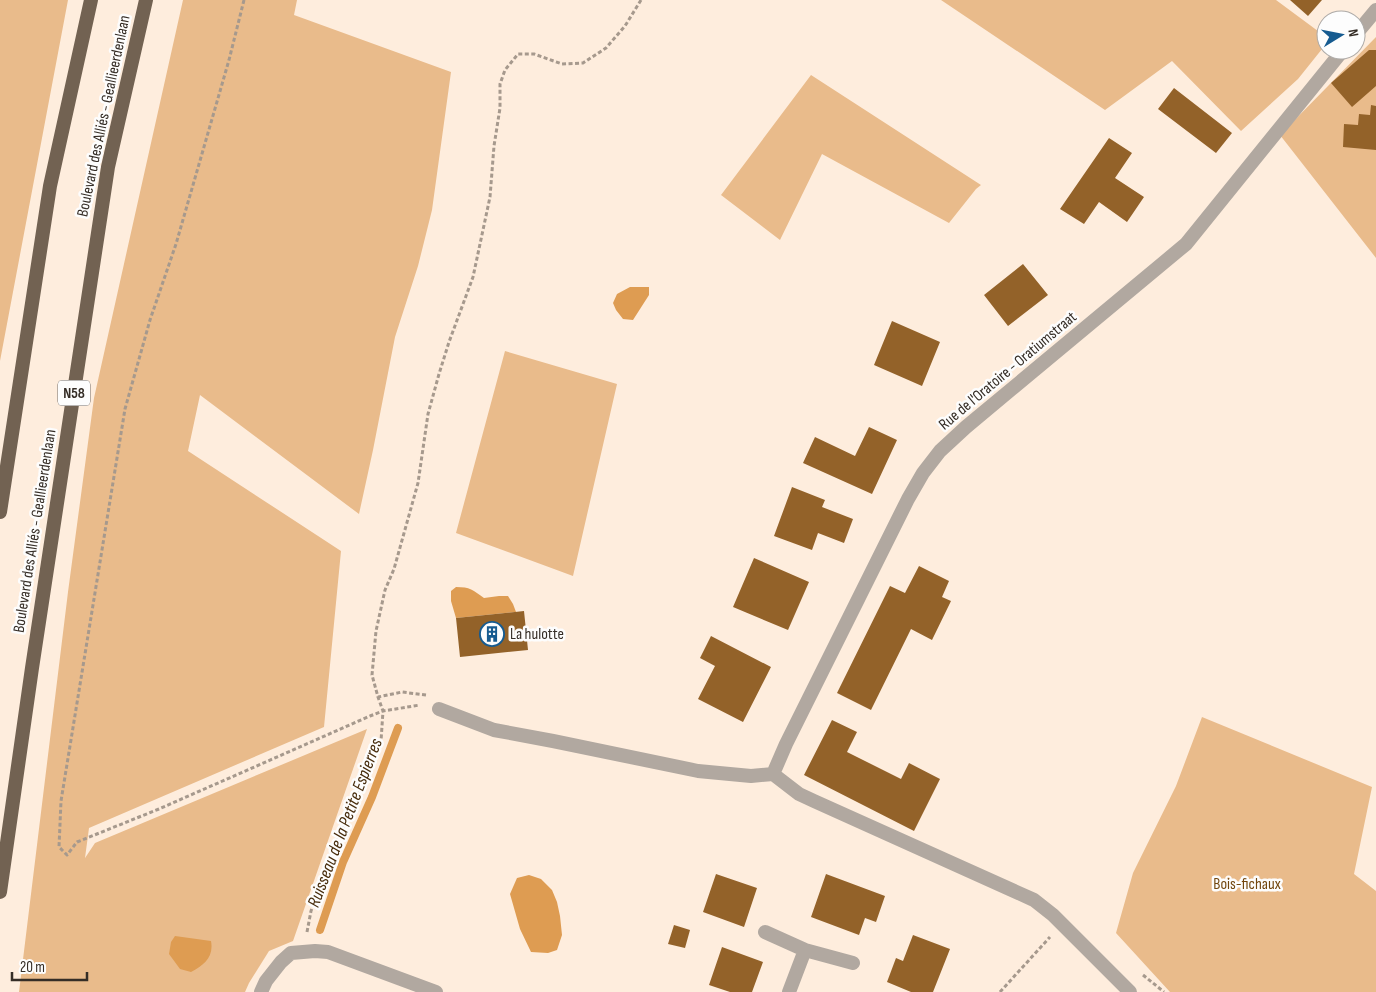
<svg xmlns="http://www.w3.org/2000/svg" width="1376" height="992" font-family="'Sofia Sans Condensed',sans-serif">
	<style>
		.green { fill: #e9bb8b }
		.water { fill: #de9c52 }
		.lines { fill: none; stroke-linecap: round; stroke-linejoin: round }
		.stream { stroke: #de9c52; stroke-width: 8 }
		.building { fill: #936229 }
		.path { stroke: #a6998d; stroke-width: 3; stroke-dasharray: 4 2.5; stroke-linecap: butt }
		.minor { stroke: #b1a8a0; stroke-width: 14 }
		.trunk { stroke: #726252; stroke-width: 14 }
		.labels { text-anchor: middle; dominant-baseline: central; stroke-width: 5; stroke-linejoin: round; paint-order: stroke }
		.shield { fill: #fdfdfd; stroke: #716b66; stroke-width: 1 }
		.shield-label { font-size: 15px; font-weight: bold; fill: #352d26 }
		.street-label { font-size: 16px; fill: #352d26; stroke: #fdfdfd }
		.poi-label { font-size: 16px; fill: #352d26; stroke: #fdfdfd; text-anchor: start }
		.park-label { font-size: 16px; fill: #72460d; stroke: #fdfdfd }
		.water-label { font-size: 18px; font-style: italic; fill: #482d0d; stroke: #fdfdfd }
	</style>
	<rect width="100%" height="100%" fill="#feeddd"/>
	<path class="green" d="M0 0H68L0 361Z
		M183 0H297L294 15 451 72 432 210 418 266 395 337 373 450 359 514 200 395 188 451 341 551 324 727 89 828 85 858 95 843 367 729 293 941 269 951 249 983 245 992H19L68 592 94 398Z
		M941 0H1276L1326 37V44L1298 79 1241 131 1172 61 1105 110Z
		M1376 37V258L1280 135Z
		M811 75 981 185 976 189 949 223 822 154 780 240 721 195Z
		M505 351 617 384 573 576 456 533Z
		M1202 717 1372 787 1354 874 1376 891V992H1170L1116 933 1133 873 1176 786Z"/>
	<path class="water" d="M630 287H649V295L633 320 623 319 616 310 613 303 617 294Z
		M456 587C470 587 473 590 484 598L499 596H508L513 604 516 612 456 618 451 601V591Z
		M529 875 541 879 552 890 557 902 560 916 562 935 557 950 548 953 531 952 520 929 510 894 517 878Z
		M175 936 211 941C214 957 204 965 191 972L180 969 169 954 171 942Z"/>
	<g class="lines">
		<path class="stream" d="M320 930 343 862 372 797 398 728"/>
	</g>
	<path class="building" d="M1290 0H1322L1308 16Z
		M1369 50H1376V86L1352 107 1331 83Z
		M1174 88 1232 133 1216 153 1158 109Z
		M1371 105 1376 106V150L1343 147 1344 124 1358 125 1359 114 1370 115Z
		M1109 138 1132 153 1115 178 1144 197 1127 222 1099 202 1084 224 1060 209Z
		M1023 264 1048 295 1008 326 984 295Z
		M892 321 940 342 922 386 874 365Z
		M869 427 897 440 872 494 803 463 815 437 855 456Z
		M792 487 825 500 822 507 853 519 844 543 818 533 812 550 774 536Z
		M754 558 809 582 788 630 733 607Z
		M919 566 949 581 942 597 951 601 932 640 911 629 871 710 837 693 890 586 905 593Z
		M524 611 528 650 460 657 456 618Z
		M711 636 771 667 743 722 698 699 715 666 700 658Z
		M832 720 857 732 847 752 901 779 909 763 940 779 914 831 804 775Z
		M716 874 757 888 744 927 703 912Z
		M826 874 885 896 876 922 865 918 859 935 811 917Z
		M674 925 690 930 685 948 668 944Z
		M913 935 950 949 933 992H911L887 982 896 958 903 961Z
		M722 947 763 962 752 992H730L709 985Z"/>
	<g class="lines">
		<path class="path" d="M244 0 229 60 176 244 150 320 125 409 61 801 59 847 67 855 77 842 159 809 370 716 383 711 420 705
			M426 695 402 692 378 697 372 675 376 631 385 590 394 569 418 483 428 414 439 374 449 342 473 277 490 197 494 146 500 108V84L505 70 518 54H534L562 64 583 63 606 48 625 26 641 0
			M307 932 311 911 336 843 381 741 383 711 378 697
			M1143 975 1164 992
			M1000 992 1050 937"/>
		<path class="minor" d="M1356 34 1376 10
			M439 709 494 730 553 741 698 771 751 776 773 774 799 794 814 801 1034 900 1053 915 1130 992
			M773 774 786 744 908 499 923 473 940 451 966 427 1186 244 1343 50
			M765 932 805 950 853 963
			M261 992 266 981 281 962 291 953 315 951 328 952 436 992
			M789 992 805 950"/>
		<path class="trunk" d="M0 512 50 186 91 0
			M0 892 32 668 108 167 146 0"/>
	</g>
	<defs>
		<symbol id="building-ring" viewBox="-11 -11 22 22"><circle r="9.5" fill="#fdfdfd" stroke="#165b90" stroke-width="1.5"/><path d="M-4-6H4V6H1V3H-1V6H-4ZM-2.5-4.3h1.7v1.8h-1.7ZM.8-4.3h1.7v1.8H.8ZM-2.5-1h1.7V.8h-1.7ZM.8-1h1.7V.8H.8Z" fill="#165b90"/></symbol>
	</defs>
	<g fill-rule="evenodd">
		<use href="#building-ring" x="478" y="620" width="28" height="28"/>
	</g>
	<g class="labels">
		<rect class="shield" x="58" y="380.5" width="32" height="25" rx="4"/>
		<g class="shield-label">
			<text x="74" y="393">N58</text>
		</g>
		<g class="street-label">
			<text transform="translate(104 116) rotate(-78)">Boulevard des Alliés - Geallieerdenlaan</text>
			<text transform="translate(1008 371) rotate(-40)">Rue de l'Oratoire - Oratiumstraat</text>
			<text transform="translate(35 531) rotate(-81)">Boulevard des Alliés - Geallieerdenlaan</text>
		</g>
		<g class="poi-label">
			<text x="510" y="634">La hulotte</text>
		</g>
		<g class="park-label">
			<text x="1247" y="884">Bois-fichaux</text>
		</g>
		<g class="water-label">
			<text transform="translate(345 823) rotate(-69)">Ruisseau de la Petite Espierres</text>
		</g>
	</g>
	<g transform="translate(1341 35) rotate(80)"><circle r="24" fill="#fdfdfd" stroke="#adaaa7"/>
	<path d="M0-4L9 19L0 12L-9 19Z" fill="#165b90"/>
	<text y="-8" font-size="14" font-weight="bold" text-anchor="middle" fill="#352d26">N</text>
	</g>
	<path d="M12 972v8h75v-8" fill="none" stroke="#352d26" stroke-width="2.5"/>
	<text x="20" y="972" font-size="15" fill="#352d26" stroke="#fdfdfd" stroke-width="4" paint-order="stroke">20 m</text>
</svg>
